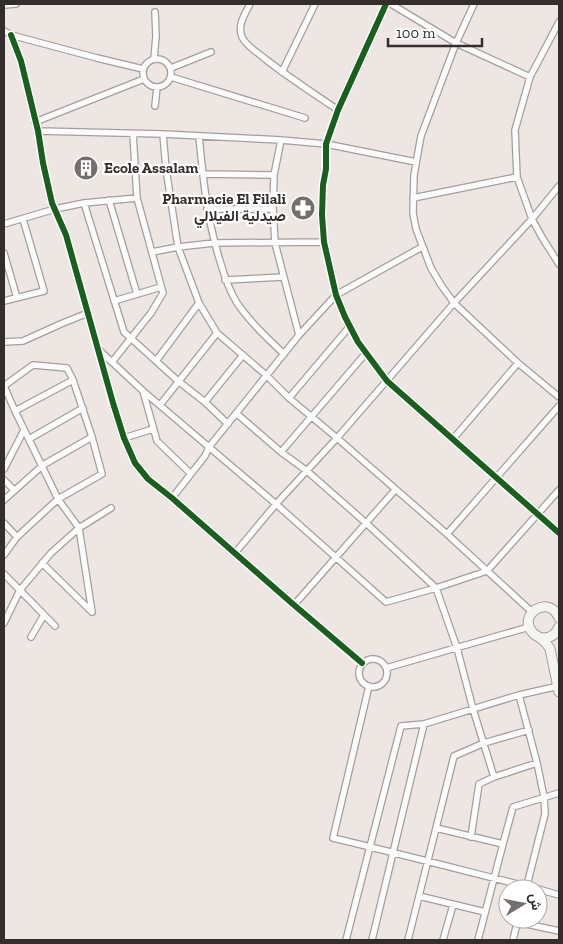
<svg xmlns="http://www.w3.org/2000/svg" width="563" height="944" font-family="'Zilla Slab',Vazirmatn,serif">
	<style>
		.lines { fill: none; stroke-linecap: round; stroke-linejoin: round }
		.street-casing { stroke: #a49e9c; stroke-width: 8 }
		.secondary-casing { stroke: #a49e9c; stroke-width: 11 }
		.street { stroke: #fcfbfb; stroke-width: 5.5 }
		.secondary { stroke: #f4f5f2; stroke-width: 9 }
		.cycleway-casing { stroke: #fff; stroke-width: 9 }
		.cycleway { stroke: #1b5e20; stroke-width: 6 }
		.labels { text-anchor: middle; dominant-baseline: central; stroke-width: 4.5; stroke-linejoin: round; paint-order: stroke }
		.poi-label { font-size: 15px; font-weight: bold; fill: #332e2c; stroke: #fff; text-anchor: start }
	</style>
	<rect width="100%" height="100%" fill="#ede6e3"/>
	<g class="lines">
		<defs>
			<path id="street" d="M250 4C245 14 237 25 242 37 246 46 257 52 264 58 288 77 313 93 338 110
				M386 4 338 110 326 144V169L323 185 322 215 324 242 336 295 345 317 358 342 387 381 559 533
				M391 4 456 43 530 77
				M474 4 456 43 421 136 414 175 413 213 416 229 431 268 441 285 454 303 518 363 559 397
				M4 5 16 4
				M559 22 530 77 515 130 517 177 532 219 543 239 559 264
				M4 31 11 35 97 58 143 69
				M11 35 21 61 38 131 43 163 52 203 66 235 113 403 124 438 135 463 148 479 172 498 294 605 362 663
				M143 73a14 14 0 1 1 28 0a14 14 0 1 1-28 0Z
				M154 59 156 36 155 12
				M171 68 211 52
				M282 72 315 4
				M171 77 305 118
				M155 106 157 87
				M35 122 144 79
				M38 131 163 134 281 140 326 144 416 162
				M163 134 166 169 178 247 199 303
				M199 136C203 178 207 220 220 261 224 275 229 290 237 303 250 322 267 338 284 354
				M281 140 274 175 273 209 275 243 299 335
				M203 174 274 175
				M413 198 517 177
				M109 200 137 294
				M84 203 124 332 178 381 205 402 228 424
				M207 209H273
				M4 224 55 209 84 203 137 198
				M152 252 178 247 214 243 324 242
				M4 253 17 298
				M225 280 283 277
				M4 301 44 291 23 219
				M114 301 161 287
				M4 342 23 341 63 323 88 313
				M98 349 143 391 276 504 386 602 436 588 487 571 559 490
				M156 361 199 303 217 333 266 375 289 398 337 438 447 534 532 612
				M112 362 151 313 163 293 137 198 133 134
				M73 380 67 368 33 365 4 386 15 411 58 499 79 528 92 612
				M143 391 157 441 191 474
				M289 398 350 326
				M205 402 243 355
				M160 405 217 333
				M236 413 281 452 307 471 366 523 436 588 457 648 473 709 494 777
				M124 438 153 429
				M29 439 83 408
				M453 439 518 363
				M281 452 366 353
				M4 469 24 430
				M4 480 14 490
				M172 498 205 456 209 447 299 335 336 295 422 247
				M4 500 43 465 92 437
				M4 523 17 537
				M447 534 559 406
				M235 553 276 504 337 438 454 303 532 219 559 186
				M4 555 17 537 58 499 102 474 92 437 73 380 15 411
				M42 563 92 612
				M4 574 55 626
				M294 605 395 490
				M4 623 20 590 51 553 79 528 111 508
				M31 637 44 615
				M359 673a14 14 0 1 1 28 0a14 14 0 1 1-28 0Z
				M386 668 529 627
				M369 686 333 838C401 854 469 872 537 889
				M519 695 537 763 544 797 545 814 526 889
				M436 828 503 844
				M471 837 479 784 494 777 537 763
				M538 889 559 895
				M419 896 485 912
				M517 922 559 931
				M346 940 401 726 424 724
				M372 940 424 724 519 695 559 686
				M408 940 454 756 484 743 529 730
				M443 940 453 905
				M478 940 503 844 513 807 559 793
				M513 940 518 919"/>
			<path id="secondary" d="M559 618C549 593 516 615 533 633 536 636 540 638 544 638 551 638 556 634 559 627
				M539 637 546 643 550 649 559 692"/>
		</defs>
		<use href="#street" class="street-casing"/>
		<use href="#secondary" class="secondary-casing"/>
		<use href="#street" class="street"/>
		<use href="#secondary" class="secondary"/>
		<defs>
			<path id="cycleway" d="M386 4 338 110 326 144V169L323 185 322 215 324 242 336 295 345 317 358 342 387 381 559 533
				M11 35 21 61 38 131 43 163 52 203 66 235 113 403 124 438 135 463 148 479 172 498 294 605 362 663"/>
		</defs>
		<use href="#cycleway" class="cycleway-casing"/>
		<use href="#cycleway" class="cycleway"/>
	</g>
	<defs>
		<symbol id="building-disc" viewBox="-11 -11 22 22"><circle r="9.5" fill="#746e6c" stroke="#fff"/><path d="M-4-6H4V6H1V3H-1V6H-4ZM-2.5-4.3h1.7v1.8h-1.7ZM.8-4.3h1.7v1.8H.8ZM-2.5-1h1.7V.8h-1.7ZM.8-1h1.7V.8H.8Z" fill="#fff"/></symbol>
		<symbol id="pharmacy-disc" viewBox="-11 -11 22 22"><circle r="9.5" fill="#746e6c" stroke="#fff"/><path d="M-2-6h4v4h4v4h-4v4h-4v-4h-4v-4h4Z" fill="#fff"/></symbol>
	</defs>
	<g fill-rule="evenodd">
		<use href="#building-disc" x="72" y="154" width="28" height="28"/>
		<use href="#pharmacy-disc" x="289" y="194" width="28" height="28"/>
	</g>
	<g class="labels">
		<g class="poi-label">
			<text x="104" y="168">Ecole Assalam</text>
			<text x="286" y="199" text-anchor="end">Pharmacie El Filali<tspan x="286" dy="17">صيدلية الفيلالي</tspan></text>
		</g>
	</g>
	<rect width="563" height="944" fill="none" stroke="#332e2c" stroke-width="10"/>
	<g transform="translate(523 904) rotate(80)"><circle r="24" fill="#ffffff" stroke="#adabab"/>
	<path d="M0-4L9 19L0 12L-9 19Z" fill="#746e6c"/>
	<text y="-8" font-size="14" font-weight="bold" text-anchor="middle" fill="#332e2c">ش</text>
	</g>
	<path d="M388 38v8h94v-8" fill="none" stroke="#332e2c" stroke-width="2.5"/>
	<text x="396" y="38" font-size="15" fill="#332e2c" stroke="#ffffff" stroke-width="4" paint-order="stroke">100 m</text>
</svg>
